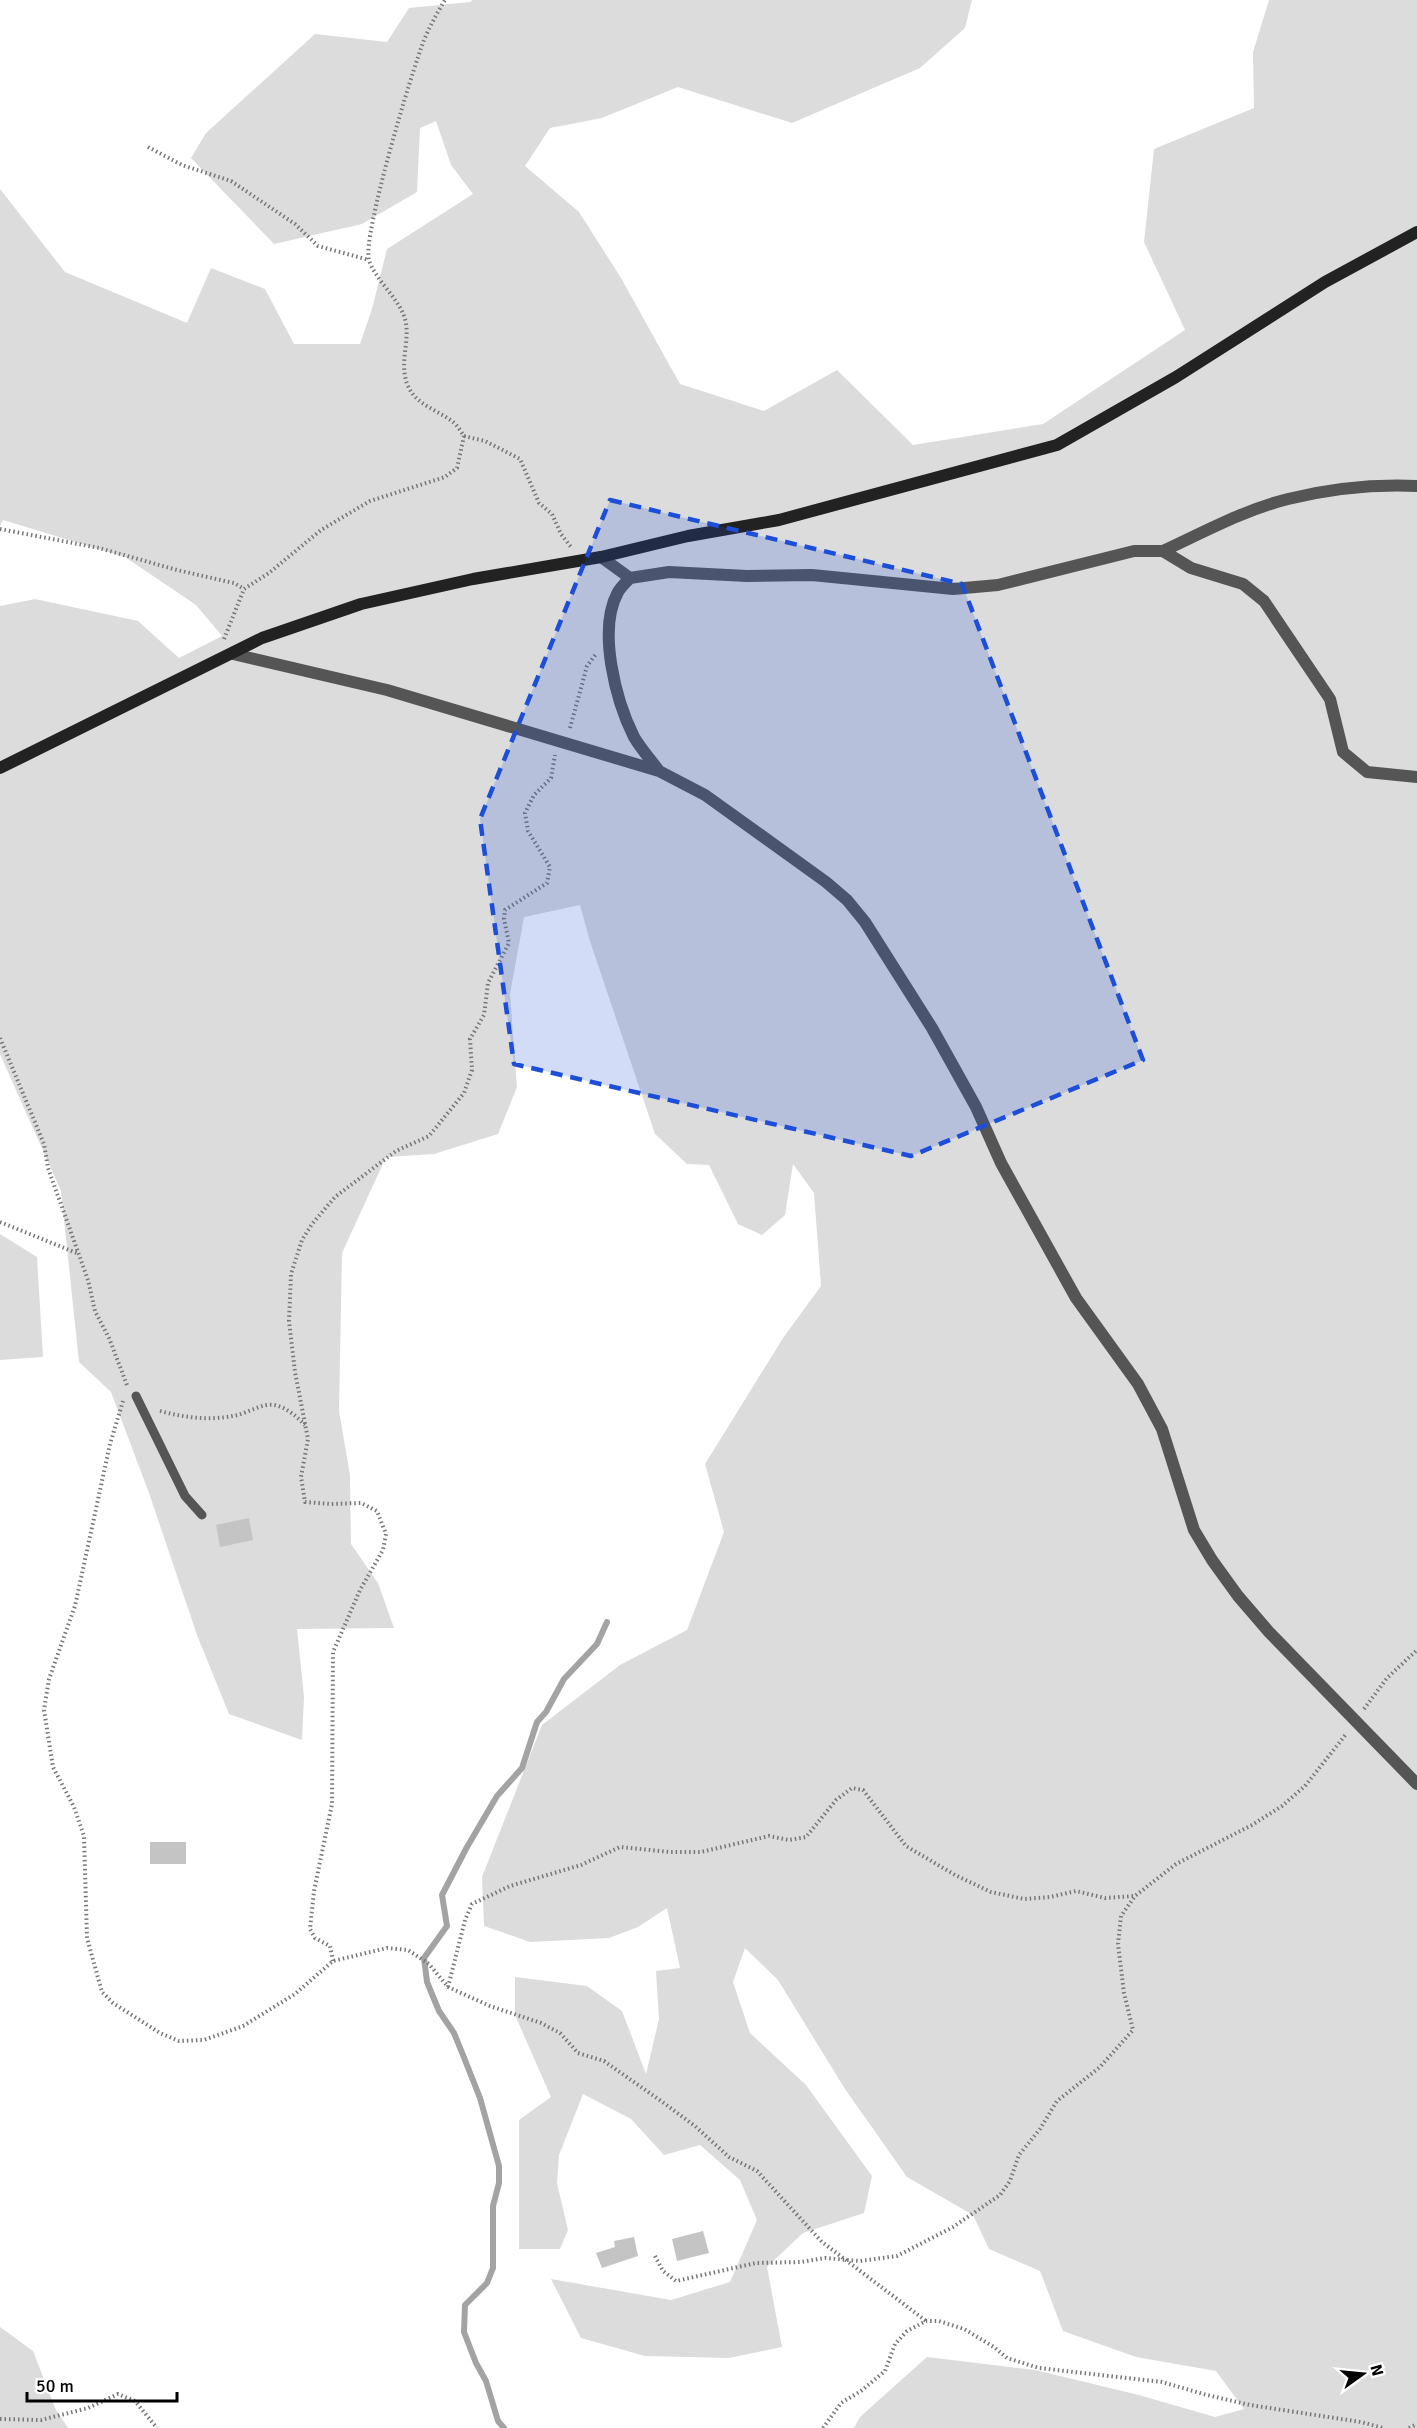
<svg xmlns="http://www.w3.org/2000/svg" width="1417" height="2428" font-family="Signika,sans-serif">
	<style>
		.green { fill: #dcdcdc }
		.lines { fill: none; stroke-linecap: round; stroke-linejoin: round }
		.stream { stroke: #a3a3a3; stroke-width: 6 }
		.building { fill: #c4c4c4 }
		.path { stroke: #777; stroke-width: 4; stroke-dasharray: 1.5 3; stroke-linecap: butt }
		.lane { stroke: #555; stroke-width: 9 }
		.street { stroke: #555; stroke-width: 12 }
		.secondary { stroke: #222; stroke-width: 12 }
		.marked { fill: #1d4ed8; fill-opacity: 0.2; stroke: #1d4ed8; stroke-width: 4.5; stroke-dasharray: 12 8; stroke-linejoin: round }
	</style>
	<rect width="100%" height="100%" fill="#fff"/>
	<path class="green" d="M473 0H972L965 28 920 68 792 123 678 87 602 118 550 128 525 166 579 212 621 278 680 384 764 411 837 370 913 445 1043 424 1185 330 1144 242 1154 149 1254 108 1253 52 1269 0H1417V2428H854L860 2417 927 2357 1035 2370 1139 2395 1215 2417 1244 2409 1216 2371 1136 2357 1063 2331 1040 2271 989 2249 973 2215 907 2177 845 2089 778 1980 745 1948 733 1982 750 2033 806 2085 872 2176 864 2213 803 2233 767 2267 782 2347 729 2358 645 2356 581 2338 551 2279 671 2300 730 2282 757 2220 740 2180 700 2145 664 2155 631 2119 583 2094 559 2155 557 2183 568 2230 560 2249H519V2120L551 2097 515 2015V1977L587 1986 622 2011 646 2074 659 2019 656 1971 680 1968 667 1908 638 1927 609 1938 530 1942 484 1926 482 1877 542 1725 620 1665 687 1630 724 1532 705 1464 783 1338 821 1286 814 1193 793 1164 785 1215 762 1235 738 1224 709 1165 687 1164 655 1134 590 941 580 905 524 917 510 994 517 1087 498 1134 434 1154 386 1157 342 1253 339 1411 350 1475 351 1544 378 1583 394 1628 297 1629 304 1697 302 1740 229 1714 197 1635 149 1493 111 1392 79 1362 61 1191 0 1054V606L35 599 138 621 179 658 222 636 196 605 125 557 3 520 0 526V189L65 272 187 323 211 268 265 289 294 344H360L372 309 387 249 473 194 451 165 436 121 420 128 417 192 362 224 274 244 191 158 206 133 315 34 387 42 409 8 470 2Z
		M0 1234 37 1257 43 1357 0 1360Z
		M0 2327 33 2351 55 2408 68 2428H0Z"/>
	<g class="lines">
		<path class="stream" d="M504 2428 498 2421 486 2381 476 2363 464 2332 465 2305 487 2283 493 2268V2206L499 2183V2166L480 2098 463 2055 454 2033 439 2011 427 1982 424 1958 447 1926 442 1895 467 1847 497 1796 522 1768 537 1722 546 1712 564 1679 597 1644 607 1622"/>
	</g>
	<path class="building" d="M249 1518 253 1540 220 1547 216 1525Z
		M150 1842H186V1864H150Z
		M703 2231 709 2253 677 2261 672 2239Z
		M634 2237 638 2256 602 2268 596 2253 615 2247 614 2241Z"/>
	<g class="lines">
		<path class="path" d="M148 147 182 165 231 181 295 224 318 246 369 260
			M464 436 485 441 520 459 539 503 552 514 561 534 571 547
			M0 529 99 548 177 570 234 583 244 589
			M224 639 244 589 269 573 321 530 370 501 445 477 457 468 464 436C461 432 458 426 453 422 438 410 416 405 408 386 398 363 411 341 405 319 399 298 375 280 369 260 362 236 412 71 424 40 430 26 437 13 445 0
			M570 728 587 666 596 654
			M0 1038 44 1144 48 1168 88 1280 95 1311 109 1338 127 1385
			M0 1222 79 1254
			M123 1401 110 1444 75 1606 49 1679 44 1710 53 1767 74 1807 84 1836 87 1938 102 1992 113 2003 160 2033 179 2041 204 2040 243 2026 295 1994 333 1961 387 1948 408 1950 429 1964 448 1987 490 2006 541 2023 560 2033 578 2053 604 2061 661 2101 695 2126 729 2157 757 2171 822 2242 926 2321
			M160 1411C186 1418 211 1421 238 1415 249 1412 263 1403 274 1405 286 1407 296 1416 305 1425
			M1364 1709 1387 1678 1417 1650
			M333 1961 330 1946 315 1938 310 1929 314 1891 332 1804 333 1652 360 1590 383 1550 386 1534 377 1511 361 1503 331 1504 305 1502 301 1477 308 1439 295 1372 289 1321 291 1274 302 1240 312 1224 335 1197 396 1151 429 1136 464 1093 472 1070 470 1039 484 1015 488 983 509 943 504 919 505 910 547 883 550 867 528 831 525 813 534 795 551 778 555 755
			M448 1987 465 1920 472 1904 510 1886 581 1865 620 1847 670 1852H701L769 1836 789 1840 806 1837 836 1800 852 1788 863 1790 906 1846 955 1875 991 1892 1024 1899 1050 1897 1076 1891 1105 1898 1134 1896
			M655 2256 663 2271 676 2281 756 2263 801 2262 825 2258 860 2261 897 2256 953 2227 1000 2195 1010 2181 1019 2155 1040 2129 1057 2101 1100 2067 1133 2030 1124 1993 1118 1944 1121 1916 1135 1896 1176 1864 1252 1825 1282 1806 1305 1786 1347 1733
			M0 2419 41 2420 88 2408 118 2394 135 2401 157 2428
			M823 2428 841 2403 861 2391 885 2371 895 2344 907 2331 926 2321H939L964 2329 994 2347 1007 2358 1039 2368 1162 2382 1207 2395 1250 2405 1361 2422 1383 2428
			M1409 2428 1417 2424"/>
		<path class="lane" d="M136 1396 185 1496 202 1515"/>
		<path class="street" d="M1163 551C1204 532 1244 510 1288 499 1329 489 1374 484 1417 486
			M601 557 630 578 669 572 747 576 812 575 953 589 998 585 1134 551H1163L1191 568 1243 584 1264 601 1330 699 1343 752 1367 772 1417 777
			M630 578C626 582 621 587 618 592 597 630 616 701 634 737 641 749 651 760 659 771
			M233 654 387 690 659 771 705 795 826 882 847 900 865 922 932 1028 976 1107 1001 1163 1076 1298 1138 1384 1162 1429 1194 1530 1212 1560 1238 1596 1269 1632 1417 1784"/>
		<path class="secondary" d="M0 768 262 638 361 604 473 579 601 557 688 536 779 520 1057 445 1176 377 1325 282 1417 232"/>
	</g>
	<path class="marked" d="M610 500 962 584 1143 1060 911 1156 514 1064 480 819Z"/>
	<g transform="translate(1363 2374) rotate(75)" stroke="#ffffff" stroke-width="4.5" paint-order="stroke">
	<path d="M0-4.5L10 22L0 15L-10 22Z" fill="#000000"/>
	<text y="-9" font-size="16" font-weight="bold" text-anchor="middle" fill="#000000">N</text>
	</g>
	<path d="M27 2392v9h150v-9" fill="none" stroke="#000000" stroke-width="3"/>
	<text x="36" y="2392" font-size="18" fill="#000000" stroke="#ffffff" stroke-width="4.5" paint-order="stroke">50 m</text>
</svg>
